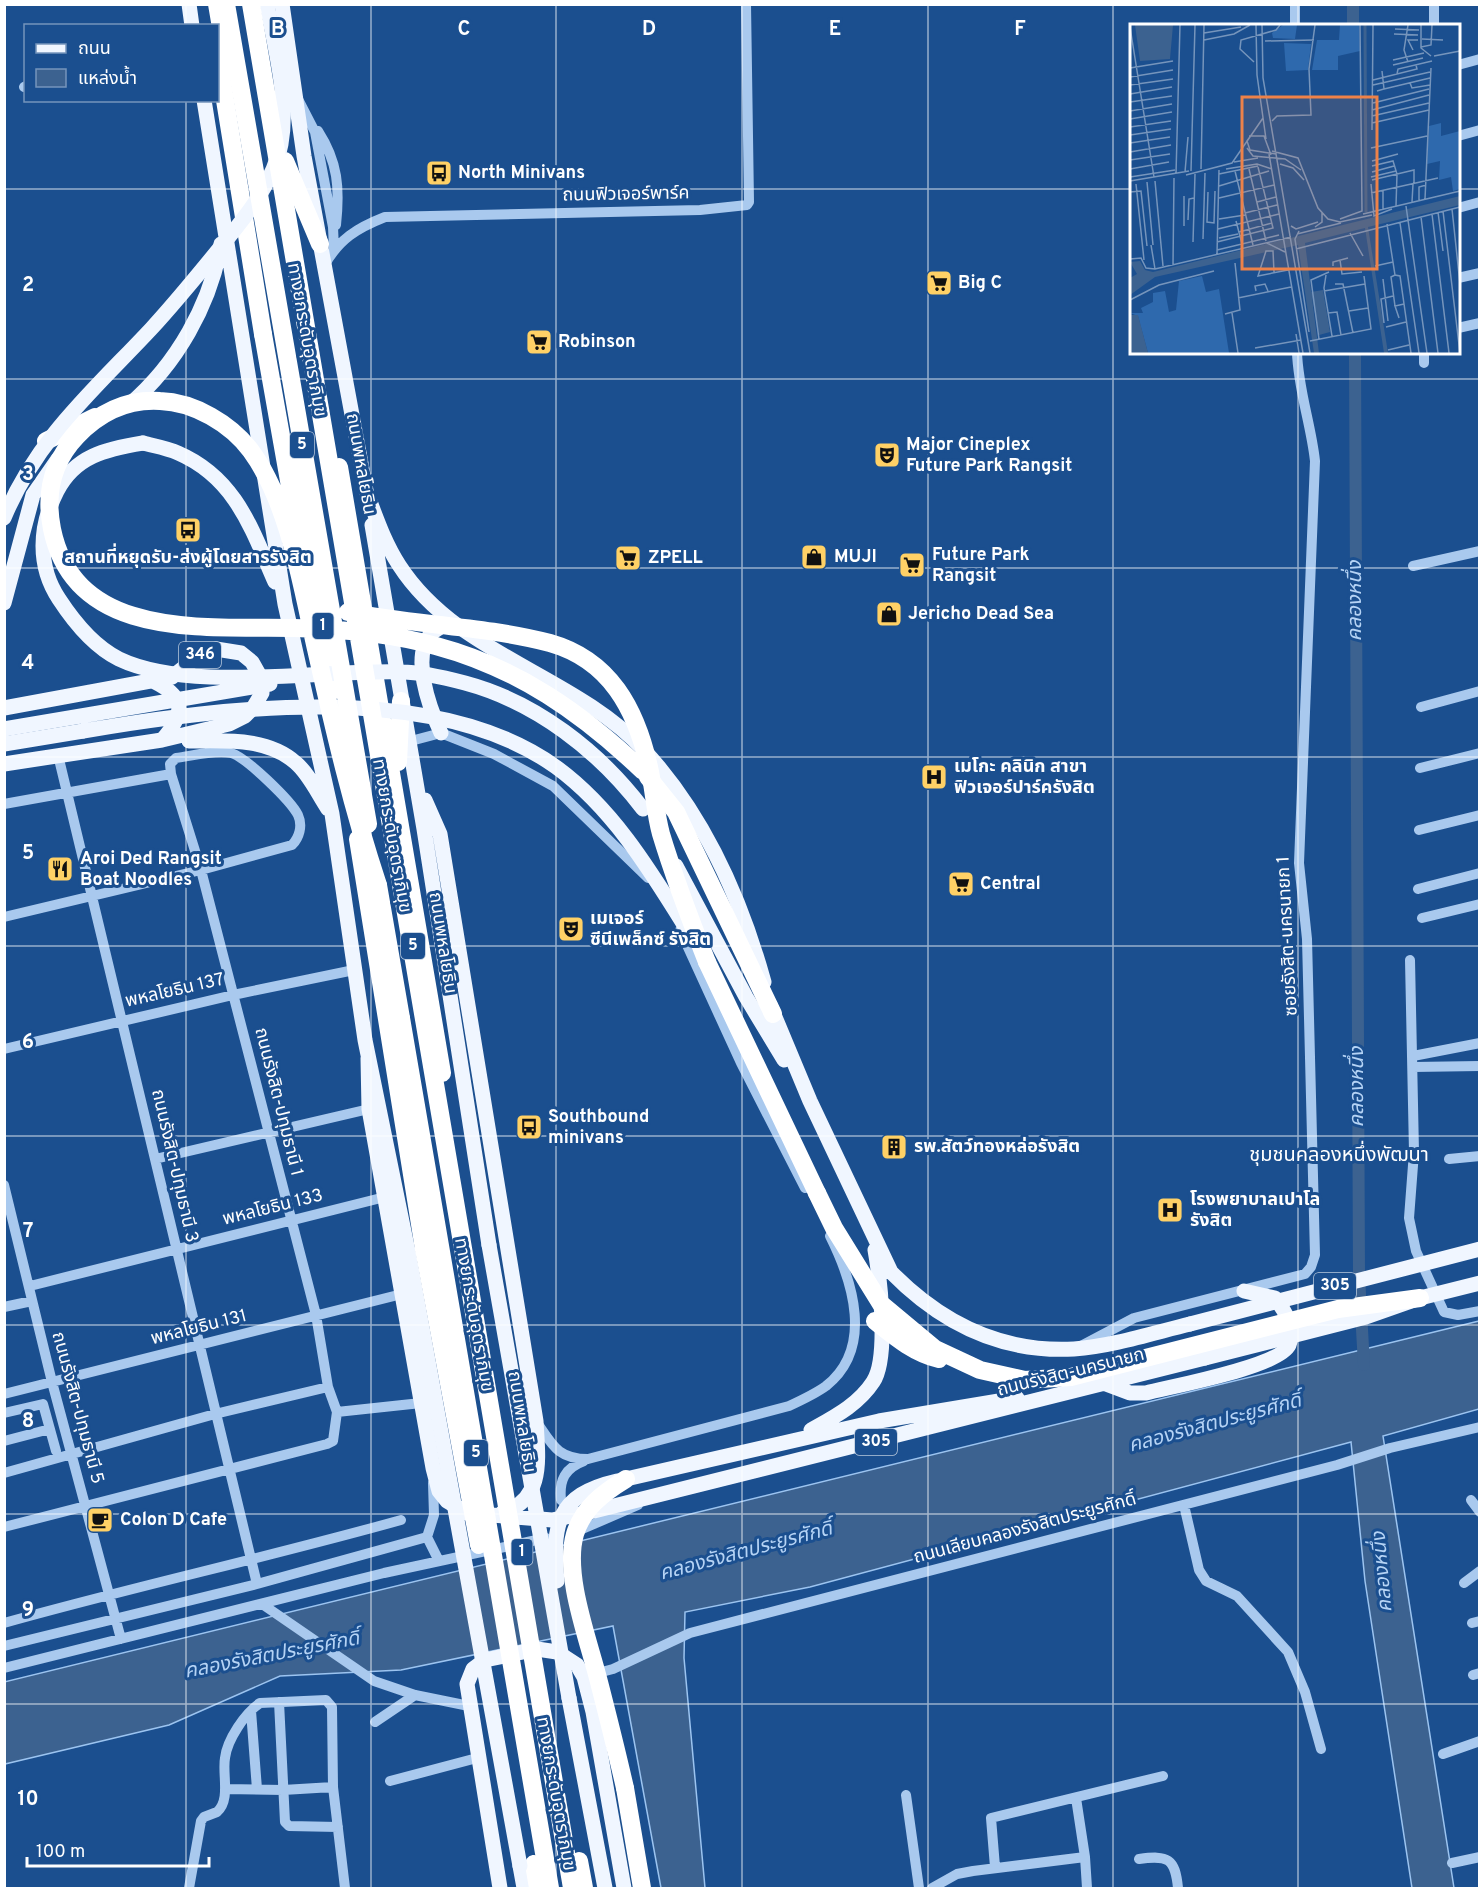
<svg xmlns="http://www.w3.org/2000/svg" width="1484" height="1893" font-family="Overpass,'Noto Sans Thai',sans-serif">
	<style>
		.water { fill: #3c6290; stroke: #9cc4f0; stroke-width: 1.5 }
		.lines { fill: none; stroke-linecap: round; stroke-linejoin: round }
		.canal { stroke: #3c6290; stroke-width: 12 }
		.minor { stroke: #a9c9ee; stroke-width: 10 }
		.major { stroke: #f0f6ff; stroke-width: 15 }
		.highway { stroke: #fff; stroke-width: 18 }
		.major-bridge { stroke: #f0f6ff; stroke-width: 15 }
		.highway-bridge { stroke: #fff; stroke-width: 18 }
		.grid { fill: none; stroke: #fff; stroke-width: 1.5; stroke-opacity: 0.55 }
		.labels { text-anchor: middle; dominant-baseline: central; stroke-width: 6; stroke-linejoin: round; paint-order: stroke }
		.shield { fill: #1b4f8f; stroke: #bbcadd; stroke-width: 1.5 }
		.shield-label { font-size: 16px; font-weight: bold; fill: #fff }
		.poi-label { font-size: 18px; font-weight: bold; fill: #fff; stroke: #1b4f8f; text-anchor: start }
		.street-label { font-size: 18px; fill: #fff; stroke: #1b4f8f }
		.water-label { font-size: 20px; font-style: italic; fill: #b5d3f5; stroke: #1b4f8f }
		.neighbourhood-label { font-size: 20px; fill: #fff; stroke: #1b4f8f }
		.inset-river { fill: none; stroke: #3c6290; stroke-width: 3 }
		.inset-road { fill: none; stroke: #7695bc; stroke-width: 1.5 }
		.view { fill: #ee8249; fill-opacity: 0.15; stroke: #ee8249; stroke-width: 3 }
		.inset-edge { fill: none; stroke: #fff; stroke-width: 3 }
		.grid-label { font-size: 20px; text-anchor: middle; font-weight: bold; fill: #fff; stroke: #1b4f8f; stroke-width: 6; stroke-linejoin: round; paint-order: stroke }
	</style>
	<rect width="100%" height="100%" fill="#1b4f8f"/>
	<path class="water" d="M1479 1321V1409L1383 1436 1454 1888H1412L1365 1581 1351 1442 810 1587 685 1612 684 1658 705 1888H661L613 1626 401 1670 280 1676 169 1725 5 1764 4 1682Z"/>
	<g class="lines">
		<path class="canal" d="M1353 4V26
			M1355 352 1359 1276 1364 1365"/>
		<path class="minor" d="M1434 4V26
			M1295 26V4
			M1458 65 1480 59
			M24 87 26 86
			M298 99 315 132 333 227 334 249
			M318 131C338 162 340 188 336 225
			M1458 136 1480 130
			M1458 208 1480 202
			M324 266C339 239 357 228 385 217L700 210 747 205 749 202 746 4
			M1458 278 1480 273
			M1458 328 1480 323
			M1424 363V352
			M1413 566 1480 551
			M1421 707 1480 691
			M407 742 441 733 494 754 553 786 648 878
			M58 755 257 1584
			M1420 768 1480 753
			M4 804 171 774 170 764 176 758C192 756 216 749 231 753 246 757 291 801 298 815 303 826 299 838 292 845L201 870 4 917
			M1419 830 1480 815
			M1418 889 1480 873
			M1422 918 1480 904
			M680 930 741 1063 805 1188
			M1410 960 1414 1152 1409 1218 1416 1251 1444 1312 1458 1315 1480 1311
			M4 1049 233 995 354 970
			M1413 1056 1480 1043
			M1413 1067 1480 1066
			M155 1159 369 1109
			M1449 1159 1480 1156
			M4 1185 52 1382 121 1639
			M30 1286 385 1197
			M4 1307 32 1301
			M1081 1346 1134 1318 1305 1274 1311 1267 1315 1255 1307 939 1299 863 1315 461C1311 424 1298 389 1297 352
			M4 1394 402 1294
			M337 1412 421 1403
			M4 1413 43 1404 56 1451
			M536 1421C552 1444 557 1459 588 1459L789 1406C802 1400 815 1394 826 1386 874 1348 853 1282 830 1236
			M4 1441 50 1429
			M4 1473 215 1414 328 1387
			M1471 1500 1480 1512
			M1184 1505 1199 1570 1206 1581 1237 1596 1288 1652 1305 1692 1321 1749
			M573 1509 561 1500C559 1480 565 1468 584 1461
			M4 1527 327 1444 333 1441 337 1412 328 1387 316 1315 201 870 171 774
			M573 1533 638 1505
			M427 1537 439 1561
			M1464 1583 1480 1571
			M262 1604 374 1681 415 1695 469 1706
			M4 1623C136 1586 269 1557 401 1520
			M1472 1623 1480 1621
			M4 1646 257 1584 427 1537 434 1515 433 1483
			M4 1668 384 1573 546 1538
			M594 1674 613 1669 690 1633 1337 1465 1390 1448 1480 1427
			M1473 1675 1480 1673
			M279 1702 285 1822 289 1826 338 1827
			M251 1711 257 1789
			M375 1722 415 1695
			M1443 1754 1480 1741
			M390 1781 477 1758
			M225 1789 283 1790 333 1787
			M906 1795 919 1888
			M1076 1798 1085 1857 1087 1888
			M1139 1859C1168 1855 1175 1858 1178 1888
			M1452 1863 1480 1857
			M995 1867 991 1818 1163 1776
			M189 1888 201 1821 204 1817 217 1812C231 1800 222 1774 225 1758 227 1740 245 1713 260 1703L326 1700 332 1707 333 1787 345 1888
			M932 1888 957 1874 973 1871 1085 1857"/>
		<path class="major" d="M189 4 192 26
			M282 4 304 156 368 501
			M204 100 285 604 332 814 365 1040 409 1256
			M129 405C177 364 210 305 221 244
			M143 443C154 446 167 448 178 453 236 478 252 530 275 582
			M366 491C376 517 384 542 399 565 457 655 573 674 644 750 703 814 741 899 764 982
			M372 525 424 829 489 1245
			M4 603 33 495 58 459
			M155 682C187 698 184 715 162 740
			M4 708 172 677 200 655 216 649 241 653 252 662 261 678 262 693 253 708 245 716 229 724 162 740 4 764
			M441 733C430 709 409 654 433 632 438 628 445 625 450 622
			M189 741C224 741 267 737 296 763 309 774 318 794 328 809
			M4 744 83 731
			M425 800 440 834 536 1421C538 1459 545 1499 502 1513
			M676 866 746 997 784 1060
			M770 1005 810 1101 891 1272C941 1323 1001 1353 1074 1349 1113 1346 1153 1333 1190 1324
			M368 1058 369 1109 433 1468 439 1491 447 1501 467 1513 552 1520 594 1511 1205 1358
			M1106 1384 1130 1393H1146C1173 1386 1279 1367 1289 1345 1296 1328 1285 1311 1275 1298L1244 1291
			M811 1430C834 1417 858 1405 873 1382 889 1359 880 1278 875 1250
			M626 1479 879 1421 1017 1398
			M569 1698 605 1888
			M520 1866 524 1888
			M500 1888 467 1684 473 1669 485 1660 537 1649 557 1652 577 1665 584 1677 593 1712 624 1888"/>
		<path class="highway" d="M217 4 228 69
			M218 57 263 334
			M285 161 320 244
			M46 441 95 417
			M297 463 334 690
			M339 467 442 1073
			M398 762 401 701
			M648 777 676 812 773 1014
			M358 839 424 1249
			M378 885 401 1018
			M707 962 817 1193
			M625 1788 642 1888
			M579 1861 584 1888
			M534 1864 538 1888"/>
		<path class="major-bridge" d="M143 443C106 449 75 456 57 491 39 526 37 566 59 599 74 622 93 646 119 659 190 693 322 669 402 672 422 672 446 678 465 683 536 702 599 751 643 809
			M4 518C37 438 94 390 151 329 175 303 197 276 219 249 244 219 273 184 281 144 289 98 275 50 267 4
			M4 729 270 684
			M83 731C222 707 434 679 556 767 615 810 653 875 691 936
			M489 1245 569 1698
			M409 1256 520 1866
			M1190 1324 1480 1249
			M1205 1358 1366 1317 1420 1298 1480 1283
			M557 1581C552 1525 556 1495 617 1481"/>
		<path class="highway-bridge" d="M226 4 368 824
			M251 4 572 1888
			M263 334 300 543
			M348 612C414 625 485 626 550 643 610 660 636 709 649 767 654 789 655 812 661 834 674 877 690 919 707 962
			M378 885C352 807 334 729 316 649 302 587 289 503 251 451 231 424 194 402 160 401 127 399 100 412 77 436 52 462 45 494 52 529 75 642 208 626 294 628 342 629 390 633 436 646 518 668 582 713 643 771
			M401 1018 550 1888
			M817 1193 834 1228 881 1304 935 1349 980 1370 1025 1380 1071 1377 1338 1309 1420 1298
			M424 1249 479 1545
			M875 1321C895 1337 914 1353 939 1359
			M625 1788C617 1753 608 1717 599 1682 589 1641 563 1575 575 1534 583 1508 603 1493 626 1479"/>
	</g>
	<path class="grid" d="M186 4V26M371 4V1888M556 4V1888M742 4V1888M928 4V1888M1113 4V1888M1298 4V26M186 100V1888M4 189H1132M1458 189H1480M1298 352V1888M4 379H1480M4 568H1480M4 757H1480M4 946H1480M4 1136H1480M4 1325H1480M4 1514H1480M4 1704H1480"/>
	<defs>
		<symbol id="bus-square" viewBox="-11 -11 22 22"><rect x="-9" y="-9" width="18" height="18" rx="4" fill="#ffd166" stroke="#1b4f8f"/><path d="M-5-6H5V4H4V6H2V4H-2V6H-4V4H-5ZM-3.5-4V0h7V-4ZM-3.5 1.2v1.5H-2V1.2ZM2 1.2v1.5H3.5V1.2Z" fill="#111"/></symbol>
		<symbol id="supermarket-square" viewBox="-11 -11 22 22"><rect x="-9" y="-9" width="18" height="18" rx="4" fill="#ffd166" stroke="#1b4f8f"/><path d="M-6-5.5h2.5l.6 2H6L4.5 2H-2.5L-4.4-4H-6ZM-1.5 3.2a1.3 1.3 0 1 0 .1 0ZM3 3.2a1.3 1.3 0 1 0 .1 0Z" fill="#111"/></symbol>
		<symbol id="theatre-square" viewBox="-11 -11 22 22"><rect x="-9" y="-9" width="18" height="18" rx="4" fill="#ffd166" stroke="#1b4f8f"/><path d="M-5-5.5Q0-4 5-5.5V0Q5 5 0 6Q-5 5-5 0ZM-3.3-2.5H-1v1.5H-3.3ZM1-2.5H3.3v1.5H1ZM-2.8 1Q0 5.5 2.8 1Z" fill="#111"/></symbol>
		<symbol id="shop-square" viewBox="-11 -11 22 22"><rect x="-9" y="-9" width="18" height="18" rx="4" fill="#ffd166" stroke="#1b4f8f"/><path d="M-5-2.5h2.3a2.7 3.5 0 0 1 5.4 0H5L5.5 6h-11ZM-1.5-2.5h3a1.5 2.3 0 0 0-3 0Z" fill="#111"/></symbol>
		<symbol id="hospital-square" viewBox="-11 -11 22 22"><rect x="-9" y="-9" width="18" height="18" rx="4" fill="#ffd166" stroke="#1b4f8f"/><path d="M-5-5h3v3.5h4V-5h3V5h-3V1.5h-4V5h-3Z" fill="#111"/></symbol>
		<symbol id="restaurant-square" viewBox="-11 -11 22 22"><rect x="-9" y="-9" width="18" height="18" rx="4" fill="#ffd166" stroke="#1b4f8f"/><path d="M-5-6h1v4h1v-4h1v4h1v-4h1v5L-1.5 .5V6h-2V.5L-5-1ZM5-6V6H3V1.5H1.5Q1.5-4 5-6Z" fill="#111"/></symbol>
		<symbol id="building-square" viewBox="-11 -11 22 22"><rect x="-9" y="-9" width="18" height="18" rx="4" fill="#ffd166" stroke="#1b4f8f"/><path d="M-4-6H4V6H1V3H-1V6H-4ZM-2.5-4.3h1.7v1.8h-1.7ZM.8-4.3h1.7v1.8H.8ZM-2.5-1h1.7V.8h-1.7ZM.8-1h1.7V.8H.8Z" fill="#111"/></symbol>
		<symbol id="cafe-square" viewBox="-11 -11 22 22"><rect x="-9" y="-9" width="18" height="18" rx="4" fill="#ffd166" stroke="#1b4f8f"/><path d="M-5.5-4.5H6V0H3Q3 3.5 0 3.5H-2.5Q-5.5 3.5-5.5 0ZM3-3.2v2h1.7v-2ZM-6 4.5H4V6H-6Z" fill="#111"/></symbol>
	</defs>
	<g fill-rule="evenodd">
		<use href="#bus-square" x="424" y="158" width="30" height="30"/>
		<use href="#supermarket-square" x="924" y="268" width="30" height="30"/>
		<use href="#supermarket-square" x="524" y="327" width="30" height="30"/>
		<use href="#theatre-square" x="872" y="440" width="30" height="30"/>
		<use href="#bus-square" x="173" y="515" width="30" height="30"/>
		<use href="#shop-square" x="799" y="542" width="30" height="30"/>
		<use href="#supermarket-square" x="613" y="543" width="30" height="30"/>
		<use href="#supermarket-square" x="897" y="550" width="30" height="30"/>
		<use href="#shop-square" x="874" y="599" width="30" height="30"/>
		<use href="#hospital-square" x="919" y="762" width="30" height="30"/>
		<use href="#restaurant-square" x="45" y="854" width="30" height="30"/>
		<use href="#supermarket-square" x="946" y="869" width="30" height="30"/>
		<use href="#theatre-square" x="556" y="914" width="30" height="30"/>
		<use href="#bus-square" x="514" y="1112" width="30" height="30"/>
		<use href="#building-square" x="879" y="1132" width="30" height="30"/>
		<use href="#hospital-square" x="1155" y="1195" width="30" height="30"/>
		<use href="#cafe-square" x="85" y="1505" width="30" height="30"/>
	</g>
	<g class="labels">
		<g class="shield">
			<rect x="290" y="432" width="24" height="26" rx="4.5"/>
			<rect x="312.5" y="613" width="21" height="26" rx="4.5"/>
			<rect x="179" y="642" width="42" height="26" rx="4.5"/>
			<rect x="401" y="933" width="24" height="26" rx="4.5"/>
			<rect x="1314" y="1273" width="42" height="26" rx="4.5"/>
			<rect x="855" y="1429" width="42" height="26" rx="4.5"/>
			<rect x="464" y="1440" width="24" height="26" rx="4.5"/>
			<rect x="511.5" y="1539" width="21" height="26" rx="4.5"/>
		</g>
		<g class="shield-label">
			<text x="302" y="445">5</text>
			<text x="323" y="626">1</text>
			<text x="200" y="655">346</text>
			<text x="413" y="946">5</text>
			<text x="1335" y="1286">305</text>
			<text x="876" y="1442">305</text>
			<text x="476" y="1453">5</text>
			<text x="522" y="1552">1</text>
		</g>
		<g class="poi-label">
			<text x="458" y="173">North Minivans</text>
			<text x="958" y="283">Big C</text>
			<text x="558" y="342">Robinson</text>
			<text x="906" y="445">Major Cineplex<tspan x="906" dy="21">Future Park Rangsit</tspan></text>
			<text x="932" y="555">Future Park<tspan x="932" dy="21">Rangsit</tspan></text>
			<text x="834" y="557">MUJI</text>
			<text x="188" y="558" text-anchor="middle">สถานที่หยุดรับ-ส่งผู้โดยสารรังสิต</text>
			<text x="648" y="558">ZPELL</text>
			<text x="908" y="614">Jericho Dead Sea</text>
			<text x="954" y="767">เมโกะ คลินิก สาขา<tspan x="954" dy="21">ฟิวเจอร์ปาร์ครังสิต</tspan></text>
			<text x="80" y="859">Aroi Ded Rangsit<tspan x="80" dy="21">Boat Noodles</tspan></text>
			<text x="980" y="884">Central</text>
			<text x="590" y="919">เมเจอร์<tspan x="590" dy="21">ซีนีเพล็กซ์ รังสิต</tspan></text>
			<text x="548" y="1117">Southbound<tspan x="548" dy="21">minivans</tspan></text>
			<text x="914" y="1147">รพ.สัตว์ทองหล่อรังสิต</text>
			<text x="1190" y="1200">โรงพยาบาลเปาโล<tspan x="1190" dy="21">รังสิต</tspan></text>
			<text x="120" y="1520">Colon D Cafe</text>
		</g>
		<g class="street-label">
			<text transform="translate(626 195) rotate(-1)">ถนนฟิวเจอร์พาร์ค</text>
			<text transform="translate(306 340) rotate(80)">ทางยกระดับอุตราภิมุข</text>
			<text transform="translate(360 464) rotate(80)">ถนนพหลโยธิน</text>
			<text transform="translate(391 836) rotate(80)">ทางยกระดับอุตราภิมุข</text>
			<text transform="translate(1288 936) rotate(-93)">ซอยรังสิต-นครนายก 1</text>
			<text transform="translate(442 943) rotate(81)">ถนนพหลโยธิน</text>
			<text transform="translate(175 991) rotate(-13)">พหลโยธิน 137</text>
			<text transform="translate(278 1102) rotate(76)">ถนนรังสิต-ปทุมธานี 1</text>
			<text transform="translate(174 1166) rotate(77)">ถนนรังสิต-ปทุมธานี 3</text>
			<text transform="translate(273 1208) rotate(-14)">พหลโยธิน 133</text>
			<text transform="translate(473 1315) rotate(80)">ทางยกระดับอุตราภิมุข</text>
			<text transform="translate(199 1328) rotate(-14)">พหลโยธิน 131</text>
			<text transform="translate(1071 1373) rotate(-14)">ถนนรังสิต-นครนายก</text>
			<text transform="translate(77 1408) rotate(75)">ถนนรังสิต-ปทุมธานี 5</text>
			<text transform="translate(521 1422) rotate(81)">ถนนพหลโยธิน</text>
			<text transform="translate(1025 1529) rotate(-15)">ถนนเลียบคลองรังสิตประยูรศักดิ์</text>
			<text transform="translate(555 1794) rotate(80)">ทางยกระดับอุตราภิมุข</text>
		</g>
		<g class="water-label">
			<text transform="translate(1356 601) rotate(-90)">คลองหนึ่ง</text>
			<text transform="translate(1358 1087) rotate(-90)">คลองหนึ่ง</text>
			<text transform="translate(1215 1424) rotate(-15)">คลองรังสิตประยูรศักดิ์</text>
			<text transform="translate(746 1552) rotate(-15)">คลองรังสิตประยูรศักดิ์</text>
			<text transform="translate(1383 1572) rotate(-95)">คลองหนึ่ง</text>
			<text transform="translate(272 1656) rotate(-11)">คลองรังสิตประยูรศักดิ์</text>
		</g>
		<g class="neighbourhood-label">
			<text x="1339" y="1156">ชุมชนคลองหนึ่งพัฒนา</text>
		</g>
	</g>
	<g transform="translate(1130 24)">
		<rect width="330" height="330" fill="#1b4f8f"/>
		<path d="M153 1H167L165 15 143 14 142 9ZM210 1H229L230 27 208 32V46H182L187 16H209ZM154 19 181 20 178 46 156 47ZM311 99V112L330 107V165L323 167 321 153 309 156 310 137 297 140 299 102ZM72 252 76 268 89 265 99 329H18L8 292 0 289H13L11 284 23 278V269L35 267 39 288 46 286 49 257Z" fill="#2e69ad"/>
		<path d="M5 1H43L40 35 10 37ZM330 172V181L238 203 258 329H254L235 204 175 219 189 329H184L168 221 25 253 0 271V254L7 250 0 238 10 237 15 246 23 248ZM193 266 200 308 189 311 181 268ZM0 291H8L18 329H0Z" fill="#3c6290"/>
		<path class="inset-river" d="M235 1 236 188"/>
		<path class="inset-road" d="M126 1 127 51 136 115M132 1 133 54 180 329M291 1V24L301 32M0 3 24 153M265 5 289 6M74 9 111 3M264 10 288 11M292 15 313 16M74 16 104 10 120 1M135 17 184 16M291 23 301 21 302 1M283 26 278 16H288M304 32 330 27M263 36 294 29M124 38 110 25 111 16 146 6 150 1M278 38 274 26 278 1M263 41 293 34M0 44 43 37M267 50 268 45 302 37M0 53 43 46M243 56 287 45 286 41M280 59 282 64 300 61M0 61 43 55M243 61 300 48M254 65 300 54M247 67 254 65 252 47M0 70 42 63M0 78 42 72M243 79 299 65M242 86 299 71M0 87 42 80M242 92 299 79M0 95 42 88M142 97 147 92 181 91 179 45 185 1M242 99 299 86M0 103 41 97M242 106 243 1M122 110 117 117 120 126 146 130M0 111 41 105M119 112H134L141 131M0 119 40 113M117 124 123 132 155 135 171 146M241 124 297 112M142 127 168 134 188 184 198 195 210 198 242 191M0 128 41 121M139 130 173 329M0 136 40 130M242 137 268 130M104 138 128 134M150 140 163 144 174 156M242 142 263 137 267 150 266 182M0 145 39 138M71 145 74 1M96 145 127 140 142 145M119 145 136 217M61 147 65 1M105 147 123 221M55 148 58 113M242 148 264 142M46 150 50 1M89 150 128 142M56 151 102 139 133 94M0 153 45 146M241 153 266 147M242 156 284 146V159M0 157 59 147M25 157 33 242M17 158 23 221M6 160 14 236M241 160 244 192 262 185M89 162 139 147M0 168 11 167 17 222M78 168 77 198 84 199 85 167M241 169 308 154M89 174 144 161M295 175 301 44M289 176V163L296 161M127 178 146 173M282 178 283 160M276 182 297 329M253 185V166M322 185 330 260M313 187 330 329M308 188 313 227M115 189 147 181M233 190 330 167M302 190 319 329M291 193 308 329M89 195 115 191M210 195 232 187 230 1M58 196 59 175 64 174M106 197 112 220M270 199 289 329M257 200 265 251 270 252 281 329M54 202V172M161 202 166 205 188 198M185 203 192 198V188M88 205 149 190M169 207 165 215 179 308M109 208 142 199M220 209 233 232M167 210 211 199M89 214 108 210M73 215 75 149M63 218 65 150M87 218 143 204 128 143M137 219 155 228M21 221 25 245M166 225 330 183M87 226 149 211M87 230 89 146M0 235 11 234 16 244 25 245 161 213M210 236 212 250 232 248M43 241 44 154M203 242V238L218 234M245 242 263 238M144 248 143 227H136L128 252 158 246M196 251 194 264 202 312M253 255 258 297M205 260H213L223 309M126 267 125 262 135 260 138 267M194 267 235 260M108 274 161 263M0 276 29 261 84 247M265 282 261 253 265 251M219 287 238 284M102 289 108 329M198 289 207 288 211 311M95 290 110 286 105 239M269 294 265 282 274 280M254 299 251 275 263 272M256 303 276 298M166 310 169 329M189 315 181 256 199 248M180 317 241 305 234 252M125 324 171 316M258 326 279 321"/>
		<path class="view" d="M112 73H247V245H112Z"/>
		<rect width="330" height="330" class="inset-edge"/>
	</g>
	<g class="grid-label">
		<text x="278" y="35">B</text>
		<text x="464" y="35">C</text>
		<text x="649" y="35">D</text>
		<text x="835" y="35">E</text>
		<text x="1020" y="35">F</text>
		<text x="28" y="291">2</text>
		<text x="28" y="480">3</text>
		<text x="28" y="669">4</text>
		<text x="28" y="859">5</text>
		<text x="28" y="1048">6</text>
		<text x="28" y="1237">7</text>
		<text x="28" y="1427">8</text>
		<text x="28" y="1616">9</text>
		<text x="28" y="1805">10</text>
	</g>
	<rect width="1484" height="1893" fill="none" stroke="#ffffff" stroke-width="12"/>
	<rect x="24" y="24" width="195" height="78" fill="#1b4f8f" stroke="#7695bc" stroke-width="1.5"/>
	<rect x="36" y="44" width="30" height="9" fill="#f0f6ff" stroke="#7695bc" stroke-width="1.5"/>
	<text x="78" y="54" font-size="18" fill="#ffffff">ถนน</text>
	<rect x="36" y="69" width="30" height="18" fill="#3c6290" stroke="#7695bc" stroke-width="1.5"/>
	<text x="78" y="84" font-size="18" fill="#ffffff">แหล่งน้ำ</text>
	<path d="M27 1857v9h182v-9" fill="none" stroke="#ffffff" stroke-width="3"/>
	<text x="36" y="1857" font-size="18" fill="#ffffff" stroke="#1b4f8f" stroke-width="4.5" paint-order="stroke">100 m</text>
</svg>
